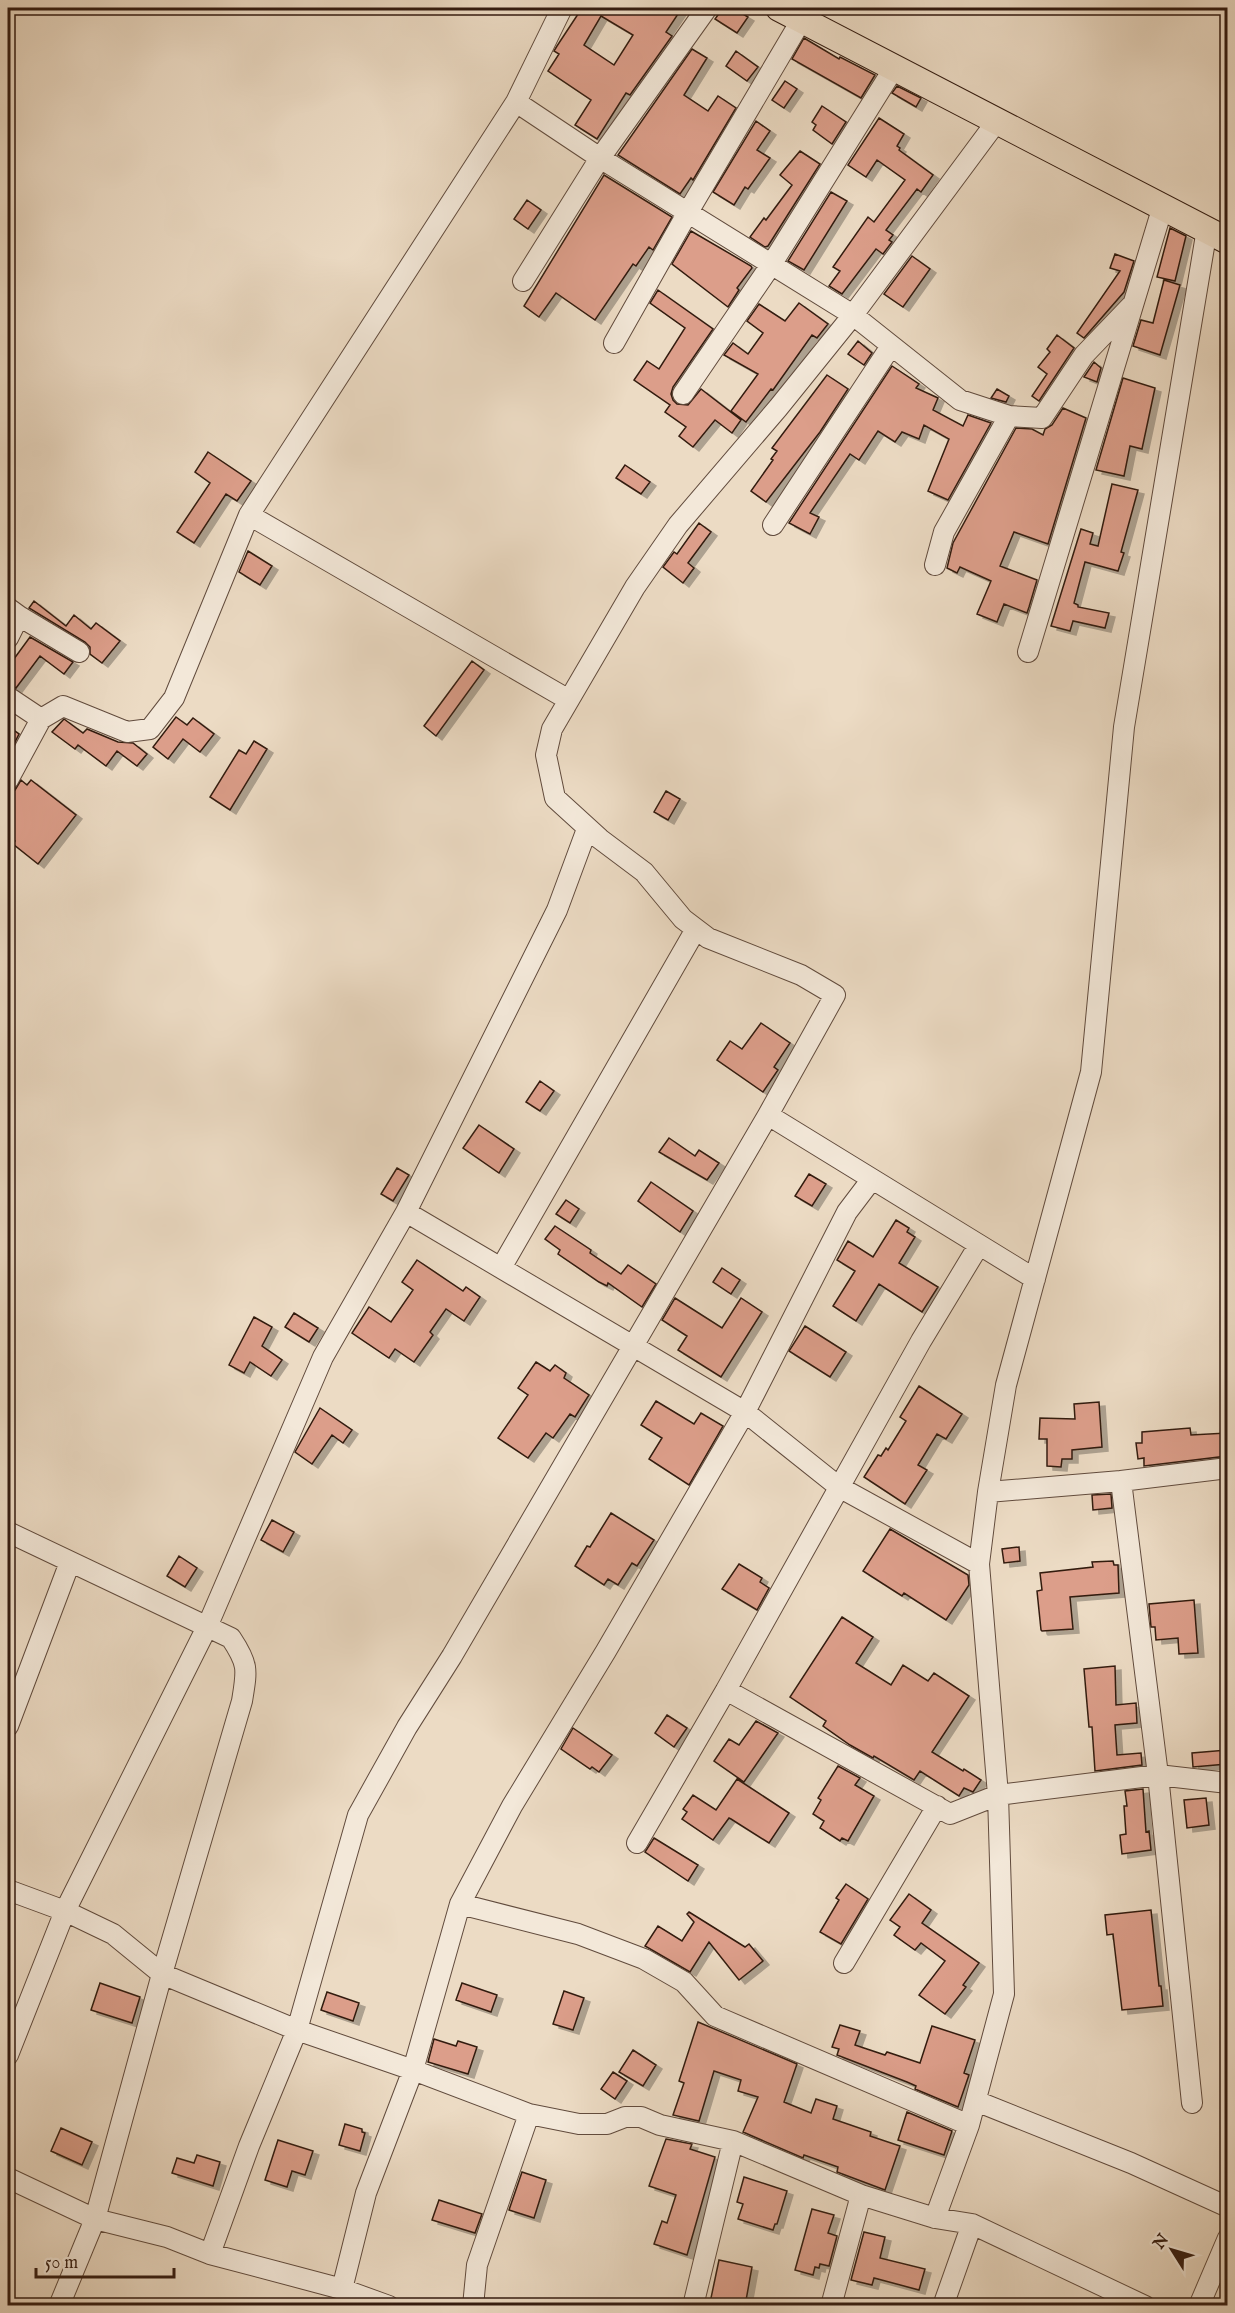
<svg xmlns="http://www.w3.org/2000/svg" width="1235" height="2313" font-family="'IM FELL English',serif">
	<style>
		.building { fill: #dc9e8a; stroke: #331b10; stroke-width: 1.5; fill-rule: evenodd; filter: url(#shadow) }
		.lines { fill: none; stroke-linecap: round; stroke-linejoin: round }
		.minor-casing { stroke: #614b3d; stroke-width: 22 }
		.major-casing { stroke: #331b10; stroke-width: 28 }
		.minor { stroke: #f3e8d9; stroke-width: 20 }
		.major { stroke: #ecdbc4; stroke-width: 26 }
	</style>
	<defs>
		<filter id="shadow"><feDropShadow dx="6" dy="4" stdDeviation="0" flood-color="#0004"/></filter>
	</defs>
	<rect width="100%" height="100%" fill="#ecdbc4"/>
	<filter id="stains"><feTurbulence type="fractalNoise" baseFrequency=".00333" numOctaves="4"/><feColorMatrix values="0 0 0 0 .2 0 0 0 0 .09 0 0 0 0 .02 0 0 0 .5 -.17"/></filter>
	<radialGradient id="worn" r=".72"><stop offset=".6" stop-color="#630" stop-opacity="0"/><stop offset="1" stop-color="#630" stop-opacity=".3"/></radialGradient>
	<path class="building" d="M582 8H682L666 32 672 36 630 95 626 93 597 139 575 125 591 100 548 71 559 54 554 51 557 46ZM601 16 633 35 614 65 584 45Z
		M723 8H733L748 17 737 33 715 19Z
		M804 38 839 59 840 57 875 75 861 98 792 59Z
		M692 49 707 58 684 95 708 111 718 96 736 108 693 180 691 178 680 194 618 155Z
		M736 51 758 67 747 81 726 66Z
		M785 81 797 89 784 108 772 100Z
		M897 86 921 98 916 107 892 93Z
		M822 106 846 122 832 144 813 130 816 125 812 122Z
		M879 118 904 134 897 146 900 148 899 150 933 175 921 192 917 189 886 230 893 235 889 240 892 242 883 254 876 249 842 294 829 286 840 271 833 267 868 217 874 222 905 180 877 160 866 177 848 165Z
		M756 121 770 131 757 150 770 158 748 189 745 187 734 205 713 192Z
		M800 151 820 164 768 246 765 247 750 237 764 218 766 220 792 185 780 175Z
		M604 175 672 217 653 250 649 247 636 266 633 264 595 320 556 293 539 317 524 306Z
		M831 192 847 201 804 270 788 261Z
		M527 200 541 210 528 229 514 219Z
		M1170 228 1186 236 1175 281 1157 277Z
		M691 231 751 266 752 268 737 288 739 290 728 307 672 264Z
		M1115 254 1134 261 1124 292 1084 338 1077 333 1120 271 1110 268Z
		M912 256 930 269 903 307 884 294Z
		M1164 280 1180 285 1160 355 1133 346 1141 320 1153 323Z
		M658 290 713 329 673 387 671 394 673 400 677 404 688 405 701 389 741 420 732 433 715 420 693 447 679 436 686 427 665 412 670 405 634 380 647 361 659 369 685 328 650 303Z
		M799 303 828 324 817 338 812 335 773 390 771 389 746 422 731 411 758 374 724 355 733 343 748 354 763 333 747 321 759 304 785 321Z
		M1057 335 1074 348 1039 401 1032 396 1047 374 1038 367 1050 352 1047 349Z
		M858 341 872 353 864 365 848 354Z
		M1094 362 1101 368 1097 382 1084 377Z
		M892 366 919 384 916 388 938 398 933 410 963 426 968 415 991 423 948 500 928 491 949 439 924 425 919 439 902 432 895 442 878 431 859 460 850 454 810 513 819 517 810 534 789 523Z
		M827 375 848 389 820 432 766 502 751 491 773 460 771 459 777 451 772 448Z
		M1123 378 1155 388 1142 449 1130 446 1124 476 1096 470Z
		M997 389 1009 396 1006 402 991 398Z
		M1063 408 1086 418 1048 544 1014 532 1000 566 1037 580 1029 607 1027 613 1004 604 997 622 977 614 991 581 960 567 957 573 947 568 953 543 1016 428 1032 429 1043 435 1045 429 1052 425Z
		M208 452 251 481 237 501 226 494 194 543 177 532 210 483 195 472Z
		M625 465 650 482 641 494 616 478Z
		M1112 484 1138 490 1121 552 1124 553 1118 571 1085 562 1074 603 1078 605V607L1109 613 1105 628 1073 621 1070 631 1051 626 1081 529 1093 533 1090 544 1098 546Z
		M699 523 711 532 688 563 694 568 683 583 663 567 674 552 677 554Z
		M248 551 272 566 260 585 239 572Z
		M34 601 66 626 74 615 91 629 96 623 120 641 102 663 90 654V647L85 642 29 608Z
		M30 637 73 662 64 674 40 656 16 688 8 685V667Z
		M472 661 484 670 436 736 424 726Z
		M176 717 187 725 193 718 214 734 200 752 183 739 168 759 153 747Z
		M64 719 83 733 87 729 118 742 133 743 147 754 137 766 117 751 106 766 78 745 75 749 52 732Z
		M8 726 19 734 8 756Z
		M254 741 267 749 230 810 210 797 239 750 246 754Z
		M21 780 27 785 31 780 76 815 38 864 13 844 15 841 8 835V792L15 790Z
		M666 791 680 799 668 820 654 812Z
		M761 1023 790 1043 774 1067 778 1070 763 1092 717 1060 730 1041 742 1049Z
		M540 1081 554 1091 540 1111 526 1102Z
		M479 1125 514 1149 499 1173 463 1148Z
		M669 1138 695 1156 699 1150 719 1163 707 1180 659 1152Z
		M397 1168 409 1175 393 1201 381 1194Z
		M809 1174 826 1184 812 1206 795 1196Z
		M651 1182 693 1211 680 1232 638 1201Z
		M566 1200 579 1209 570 1223 556 1214Z
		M896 1220 909 1228 907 1232 915 1237 899 1263 938 1287 922 1312 879 1284 856 1321 833 1306 855 1271 837 1260 848 1241 873 1257Z
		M555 1226 591 1250 590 1253 621 1274 628 1265 656 1284 642 1307 608 1283 607 1286 599 1282 558 1254 560 1250 545 1239Z
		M417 1260 463 1291 466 1287 480 1297 464 1321 446 1309 430 1332 433 1335 414 1362 395 1349 389 1358 352 1333 369 1307 391 1322 413 1290 402 1282Z
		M722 1268 740 1280 731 1294 713 1282Z
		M675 1298 722 1328 741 1298 762 1312 721 1377 678 1350 687 1336 662 1320Z
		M294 1313 318 1328 309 1342 285 1327Z
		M254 1317 272 1327 262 1346 282 1360 271 1376 250 1362 244 1373 229 1365Z
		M805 1326 846 1352 830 1377 789 1351Z
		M536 1362 550 1371 555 1365 566 1373 564 1378 589 1395 575 1417 570 1414 553 1438 546 1433 528 1458 498 1438 528 1395 518 1388Z
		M919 1386 962 1414 946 1439 937 1434 918 1465 927 1470 905 1504 864 1477 878 1455 881 1456 886 1448 888 1450 906 1421 900 1417Z
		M656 1401 694 1424 701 1413 723 1426 689 1485 649 1459 662 1438 641 1425Z
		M1099 1402 1102 1447 1072 1450V1459H1062L1061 1467 1047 1466V1439H1039L1040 1418 1075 1419 1074 1404Z
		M320 1408 352 1430 343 1443 332 1435 312 1464 295 1452Z
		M1190 1428 1191 1435 1227 1433V1456L1144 1466V1458L1138 1459 1136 1443H1142V1432Z
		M1111 1494 1112 1508 1093 1510 1092 1495Z
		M611 1513 654 1540 637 1566 632 1563 618 1585 608 1579 604 1585 575 1566 587 1546 590 1547Z
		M272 1520 294 1532 283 1552 261 1540Z
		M890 1529 968 1575 969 1585 946 1620 904 1593 902 1596 863 1571Z
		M1019 1547 1020 1561 1004 1563 1002 1549Z
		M179 1556 197 1568 185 1587 167 1576Z
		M1113 1561 1114 1565H1118L1119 1593 1070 1597 1073 1629 1042 1631 1041 1630 1037 1591 1042 1590 1040 1573 1093 1567 1092 1562Z
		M739 1564 762 1578 760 1582 769 1588 757 1610 722 1589Z
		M1194 1600 1198 1653 1179 1654 1178 1638 1156 1640 1155 1627H1151L1149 1604Z
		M842 1617 873 1637 856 1663 891 1685 903 1665 928 1681 934 1673 969 1696 932 1752 963 1771 964 1769 981 1780 973 1792 964 1788 959 1796 920 1771 914 1780 874 1756 873 1758 850 1745 823 1726 826 1721 790 1697Z
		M1115 1666 1116 1705 1136 1703 1137 1723 1115 1725 1117 1755 1141 1753 1142 1765 1095 1771 1092 1727H1089L1084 1669Z
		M667 1715 687 1728 674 1747 655 1733Z
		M756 1721 778 1733 744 1782 714 1761 729 1739 739 1745Z
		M573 1728 612 1755 599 1772 592 1767 590 1769 561 1749Z
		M1227 1750V1764L1193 1767 1192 1753Z
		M838 1766 860 1778 855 1785 874 1796 848 1841 842 1838 840 1841 820 1828 824 1821 813 1814 821 1800 818 1798Z
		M737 1779 789 1813 769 1843 731 1819 729 1818 713 1840 682 1819 687 1812 683 1809 693 1795 716 1810Z
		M1143 1789 1146 1832 1149 1831 1151 1850 1122 1854 1120 1835 1126 1834 1124 1806H1127L1125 1791Z
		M1206 1798 1209 1825 1187 1828 1184 1800Z
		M654 1838 698 1865 688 1881 645 1852Z
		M846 1884 868 1899 841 1944 820 1932 839 1900 836 1898Z
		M909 1894 931 1910 922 1923 979 1963 963 1985 966 1987 945 2014 919 1995 945 1961 921 1943 915 1950 894 1935 900 1927 890 1920Z
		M1151 1910 1159 1986H1161L1163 2006 1122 2010 1113 1934 1107 1935 1105 1915Z
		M689 1912 745 1947 749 1944 763 1961 739 1980 709 1942 690 1972 645 1946 658 1926 682 1941 694 1922 687 1914Z
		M100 1983 140 1997 132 2023 91 2010Z
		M462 1983 497 1995 491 2012 456 2000Z
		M564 1991 584 1998 573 2030 553 2024Z
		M327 1992 359 2003 353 2021 321 2010Z
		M698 2022 797 2064 784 2102 811 2113 816 2099 837 2106 833 2119 871 2132 870 2136 900 2146 885 2190 837 2172 838 2167 804 2155 803 2158 743 2132 758 2097 738 2091 741 2080 714 2071 699 2121 673 2115 684 2083 679 2081Z
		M840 2025 860 2031 855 2045 885 2055 887 2052 920 2063 932 2026 975 2040 964 2073 969 2075 958 2107 915 2089 916 2086 907 2082 837 2055 839 2049 832 2047Z
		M434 2039 456 2046 458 2041 477 2047 468 2074 428 2062Z
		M633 2050 656 2065 643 2086 619 2072Z
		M613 2072 627 2081 615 2099 601 2089Z
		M907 2112 952 2131 944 2155 898 2140Z
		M345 2124 362 2129V2132L365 2133 360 2151 339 2145Z
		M61 2128 92 2142 82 2165 51 2151Z
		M666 2139 692 2144 690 2149 715 2157 687 2255 654 2244 662 2221 667 2223 676 2195 649 2186Z
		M278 2140 313 2151 305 2175 292 2171 287 2187 265 2180Z
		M197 2155 220 2162 213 2186 172 2173 177 2158 194 2163Z
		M522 2172 546 2180 534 2218 509 2210Z
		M744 2177 787 2191 777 2224H775L773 2230 738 2219 743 2204 737 2202Z
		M439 2200 482 2214 475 2233 432 2220Z
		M812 2209 834 2215 828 2233 837 2236 829 2266 820 2264 819 2268 815 2267 813 2275 795 2270Z
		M864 2232 885 2237 880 2258 925 2269 919 2290 874 2278 872 2285 851 2280Z
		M719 2260 752 2267 745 2306H714L715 2300 711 2298Z"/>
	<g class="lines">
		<defs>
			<path id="minor" d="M516 102 600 158 853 315 960 400 1009 416
				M523 281 600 158 707 8
				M614 343 688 212 802 19
				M683 394 771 265 894 68
				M249 515 569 700
				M773 525 891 346
				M935 565 944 532 1009 416 1042 418 1084 355 1131 306
				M8 608 19 616 8 638
				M19 616 79 652
				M1028 652 1163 206
				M8 697 41 719 63 706 127 732 150 729 174 698 249 515 516 102 562 8
				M8 780 41 719
				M768 1115 1035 1279
				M406 1212 745 1412 839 1487 979 1564
				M979 1245 921 1341 726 1690 950 1814 998 1795 1158 1775 1228 1783
				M501 1268 696 929
				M1121 1481 1158 1775 1192 2103
				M988 1492 1121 1481 1228 1468
				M8 1532 231 1638C249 1665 247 1670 242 1701L162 1974 95 2219 59 2306
				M8 1726 70 1562
				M637 1843 726 1690
				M8 1890 65 1911 113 1934 162 1974 297 2030 413 2070 529 2114 579 2124H607L625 2117H641L660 2125 733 2141 861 2195 935 2218 972 2224 1145 2306
				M460 1904 578 1934 644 1959 684 1982 715 2016 969 2125
				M844 1963 937 1806
				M8 2055 65 1911 207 1627 323 1357 406 1212 557 910 587 829
				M976 2101 1131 2163 1228 2207
				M8 2178 95 2219 167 2237 210 2254 342 2289 389 2306
				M935 2218 969 2125 1004 1994 998 1795 979 1564 988 1492 1006 1385 1091 1072 1124 727 1207 229
				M210 2254 249 2146 297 2030 358 1815 407 1727 452 1656 768 1115 835 995 801 975 708 938 683 919 644 872 600 839 555 798 546 755 552 729 635 587 678 525 778 408 853 315 997 121
				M342 2289 366 2193 413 2070 460 1904 512 1806 606 1651 745 1412 847 1212 872 1179
				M473 2306 477 2265 529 2114
				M693 2306 733 2141
				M831 2306 861 2195
				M943 2306 972 2224
				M1199 2306 1228 2238"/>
			<path id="major" d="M779 8 1228 241"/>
		</defs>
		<use href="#minor" class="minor-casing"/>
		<use href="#major" class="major-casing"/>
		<use href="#minor" class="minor"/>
		<use href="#major" class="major"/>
	</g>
	<rect width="1235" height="2313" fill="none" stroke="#ecdbc4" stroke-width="30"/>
	<rect x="9" y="9" width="1217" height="2295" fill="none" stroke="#331b10" stroke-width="3"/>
	<rect x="15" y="15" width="1205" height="2283" fill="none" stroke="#331b10" stroke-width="1.5"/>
	<g transform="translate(1172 2250) rotate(307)" stroke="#f3e8d9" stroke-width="4.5" paint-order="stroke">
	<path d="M0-4.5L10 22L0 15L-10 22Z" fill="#331b10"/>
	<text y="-9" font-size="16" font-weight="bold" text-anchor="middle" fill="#331b10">N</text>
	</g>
	<path d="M36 2268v9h138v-9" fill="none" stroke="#331b10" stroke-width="3"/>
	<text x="45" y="2268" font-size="18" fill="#331b10" stroke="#f3e8d9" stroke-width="4.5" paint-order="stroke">50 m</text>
	<rect width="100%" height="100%" filter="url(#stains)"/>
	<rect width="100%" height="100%" fill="url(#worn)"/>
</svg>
